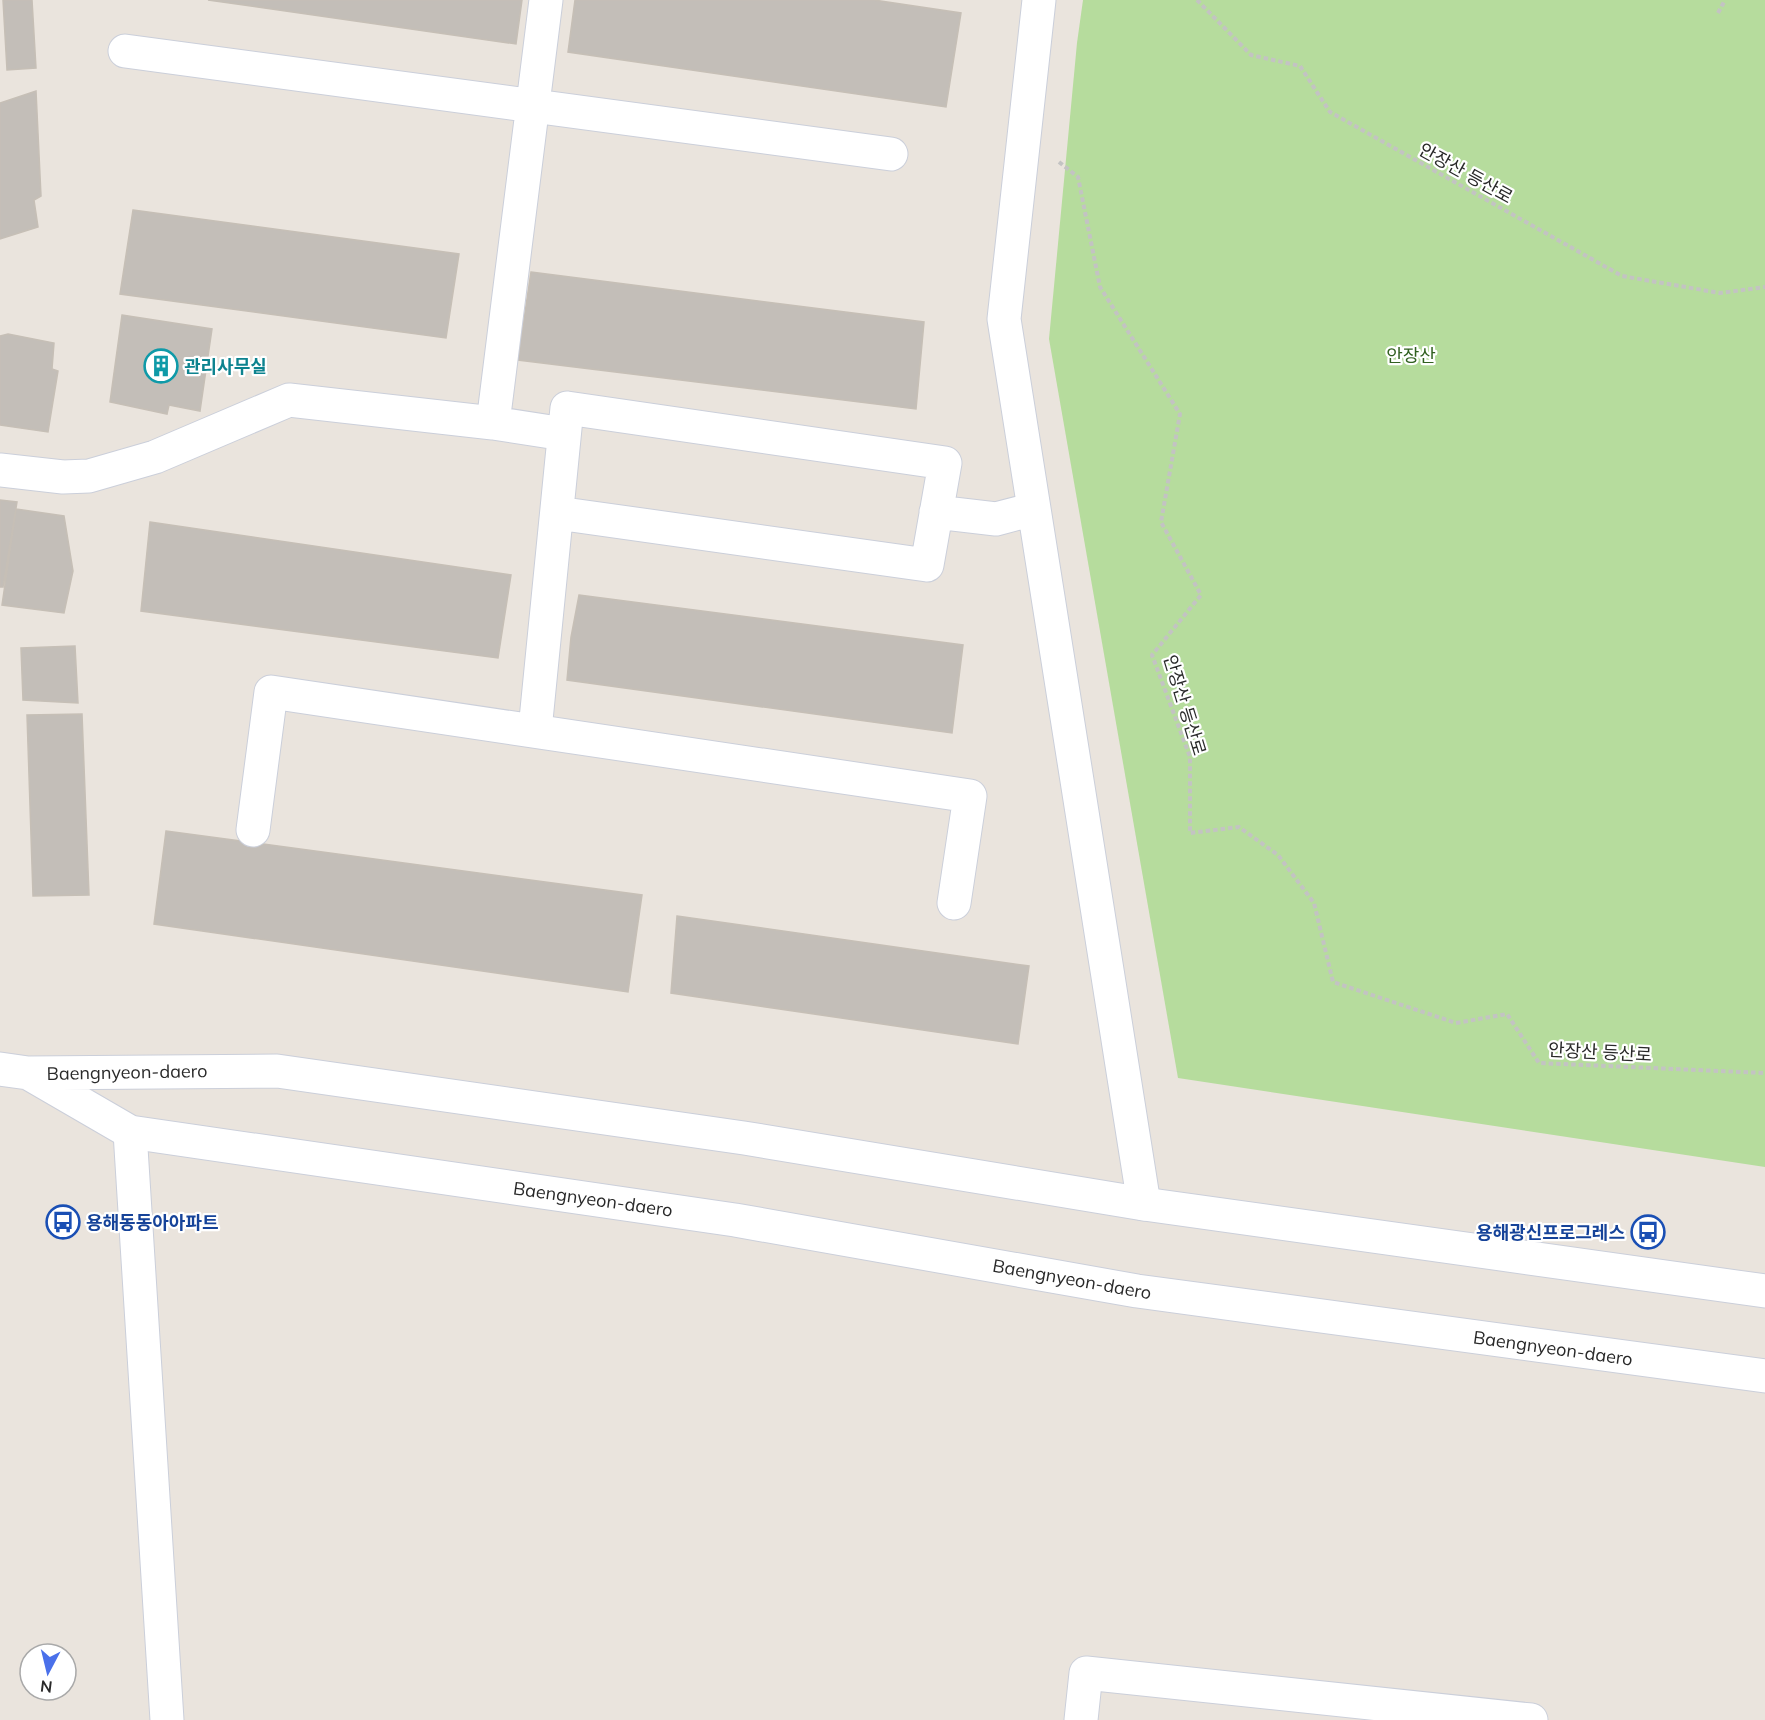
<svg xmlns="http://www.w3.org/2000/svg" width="1765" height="1720" font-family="Mulish,'Noto Sans KR',sans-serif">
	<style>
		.green { fill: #b6dc9d }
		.building { fill: #c3beb8; stroke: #c6bfb6; stroke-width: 1.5 }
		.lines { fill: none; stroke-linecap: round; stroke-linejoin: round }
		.street-casing { stroke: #cbcfda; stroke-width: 35 }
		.secondary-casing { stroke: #cbcfda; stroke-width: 35 }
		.path { stroke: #c3c3c3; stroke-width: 4; stroke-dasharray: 4.5 3; stroke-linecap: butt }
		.street { stroke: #fff; stroke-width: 33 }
		.secondary { stroke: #fff; stroke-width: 33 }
		.labels { text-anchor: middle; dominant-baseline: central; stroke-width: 4.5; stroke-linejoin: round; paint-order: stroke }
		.street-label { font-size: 18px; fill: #292929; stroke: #fff }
		.park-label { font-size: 18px; fill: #316020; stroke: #fff }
		.culture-label { font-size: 18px; font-weight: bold; fill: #0d838f; stroke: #fff; text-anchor: start }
		.transit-label { font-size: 18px; font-weight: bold; fill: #164399; stroke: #fff; text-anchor: start }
	</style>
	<rect width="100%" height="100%" fill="#eae4dd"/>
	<path class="green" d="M1083 0H1765V1167L1178 1078 1049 339 1077 43Z"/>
	<path class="building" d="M3 0H32L36 68 7 70Z
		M208 0H522L516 44Z
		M575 0H874L961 13 946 107 568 52Z
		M36 91 41 196 34 200 38 227 0 239V103Z
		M133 210 459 254 446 338 120 294Z
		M531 272 924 322 916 409 518 360Z
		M122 315 212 329 200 411 169 405 167 414 110 402Z
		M8 334 54 343 52 369 58 371 48 432 0 425V336Z
		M0 500 17 502 3 587H0Z
		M16 509 64 516 73 571 64 613 2 605Z
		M150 522 511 575 498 658 141 611Z
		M579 595 963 645 952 733 567 680 571 637Z
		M75 646 78 703 23 700 21 648Z
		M82 714 89 895 33 896 27 715Z
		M166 831 642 895 628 992 154 924Z
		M677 916 1029 966 1018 1044 671 993Z"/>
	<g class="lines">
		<defs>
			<path id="street" d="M1039 0 1004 319 1144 1204
				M125 51 891 154
				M493 423 546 0
				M0 470 63 477 89 476 155 457 289 400 493 423 564 434
				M936 512 996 519 1034 509
				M535 730 567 408 945 463 927 565 557 513
				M253 830 271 692 970 796 954 903
				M130 1132 167 1720
				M1081 1720 1086 1673 1531 1720"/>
			<path id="secondary" d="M0 1069 28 1073 277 1071 744 1138 1144 1204 1765 1291
				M30 1074 130 1132 735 1220 1137 1291 1765 1376"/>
		</defs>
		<use href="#street" class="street-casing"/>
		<use href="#secondary" class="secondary-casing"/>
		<path class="path" d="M1197 0 1251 55 1300 66 1330 112 1622 276 1720 293 1765 287
			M1718 13 1725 0
			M1059 162 1078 177 1100 287 1180 414 1161 522 1201 595 1152 655 1190 757V833L1239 827 1278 855 1314 903 1333 982 1456 1023 1507 1014 1539 1063 1765 1073"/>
		<use href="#street" class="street"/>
		<use href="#secondary" class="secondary"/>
	</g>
	<defs>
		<symbol id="building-ring" viewBox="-11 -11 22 22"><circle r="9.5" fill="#fff" stroke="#0f9aa8" stroke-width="1.5"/><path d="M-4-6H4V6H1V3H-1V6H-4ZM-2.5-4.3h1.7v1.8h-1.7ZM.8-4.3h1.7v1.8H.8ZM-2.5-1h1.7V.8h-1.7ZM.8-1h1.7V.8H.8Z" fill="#0f9aa8"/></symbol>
		<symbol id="bus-ring" viewBox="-11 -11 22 22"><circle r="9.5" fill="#fff" stroke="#1a4fb4" stroke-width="1.5"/><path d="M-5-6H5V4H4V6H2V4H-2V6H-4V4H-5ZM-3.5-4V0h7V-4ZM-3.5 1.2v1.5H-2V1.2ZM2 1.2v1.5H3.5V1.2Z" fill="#1a4fb4"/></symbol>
	</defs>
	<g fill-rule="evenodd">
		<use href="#building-ring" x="142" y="347" width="38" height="38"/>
		<use href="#bus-ring" x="44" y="1203" width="38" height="38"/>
		<use href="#bus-ring" x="1629" y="1213" width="38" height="38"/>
	</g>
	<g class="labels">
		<g class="street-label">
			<text transform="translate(1466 173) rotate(29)">안장산 등산로</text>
			<text transform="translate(1185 705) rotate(73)">안장산 등산로</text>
			<text transform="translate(1600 1052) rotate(3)">안장산 등산로</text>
			<text transform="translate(127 1072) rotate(-1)">Baengnyeon-daero</text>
			<text transform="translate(593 1199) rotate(8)">Baengnyeon-daero</text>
			<text transform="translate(1072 1279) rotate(10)">Baengnyeon-daero</text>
			<text transform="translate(1553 1348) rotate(8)">Baengnyeon-daero</text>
		</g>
		<g class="park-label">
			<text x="1411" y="355">안장산</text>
		</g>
		<g class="culture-label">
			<text x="184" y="366">관리사무실</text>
		</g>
		<g class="transit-label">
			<text x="86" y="1222">용해동동아아파트</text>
			<text x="1625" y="1232" text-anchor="end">용해광신프로그레스</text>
		</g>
	</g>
	<g transform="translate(48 1672) rotate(187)"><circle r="28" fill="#ffffff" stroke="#a9a9a9" stroke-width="1.5"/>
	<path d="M0-4.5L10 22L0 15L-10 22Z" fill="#4a70ea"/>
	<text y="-9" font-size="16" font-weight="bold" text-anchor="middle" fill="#292929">N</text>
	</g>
</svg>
